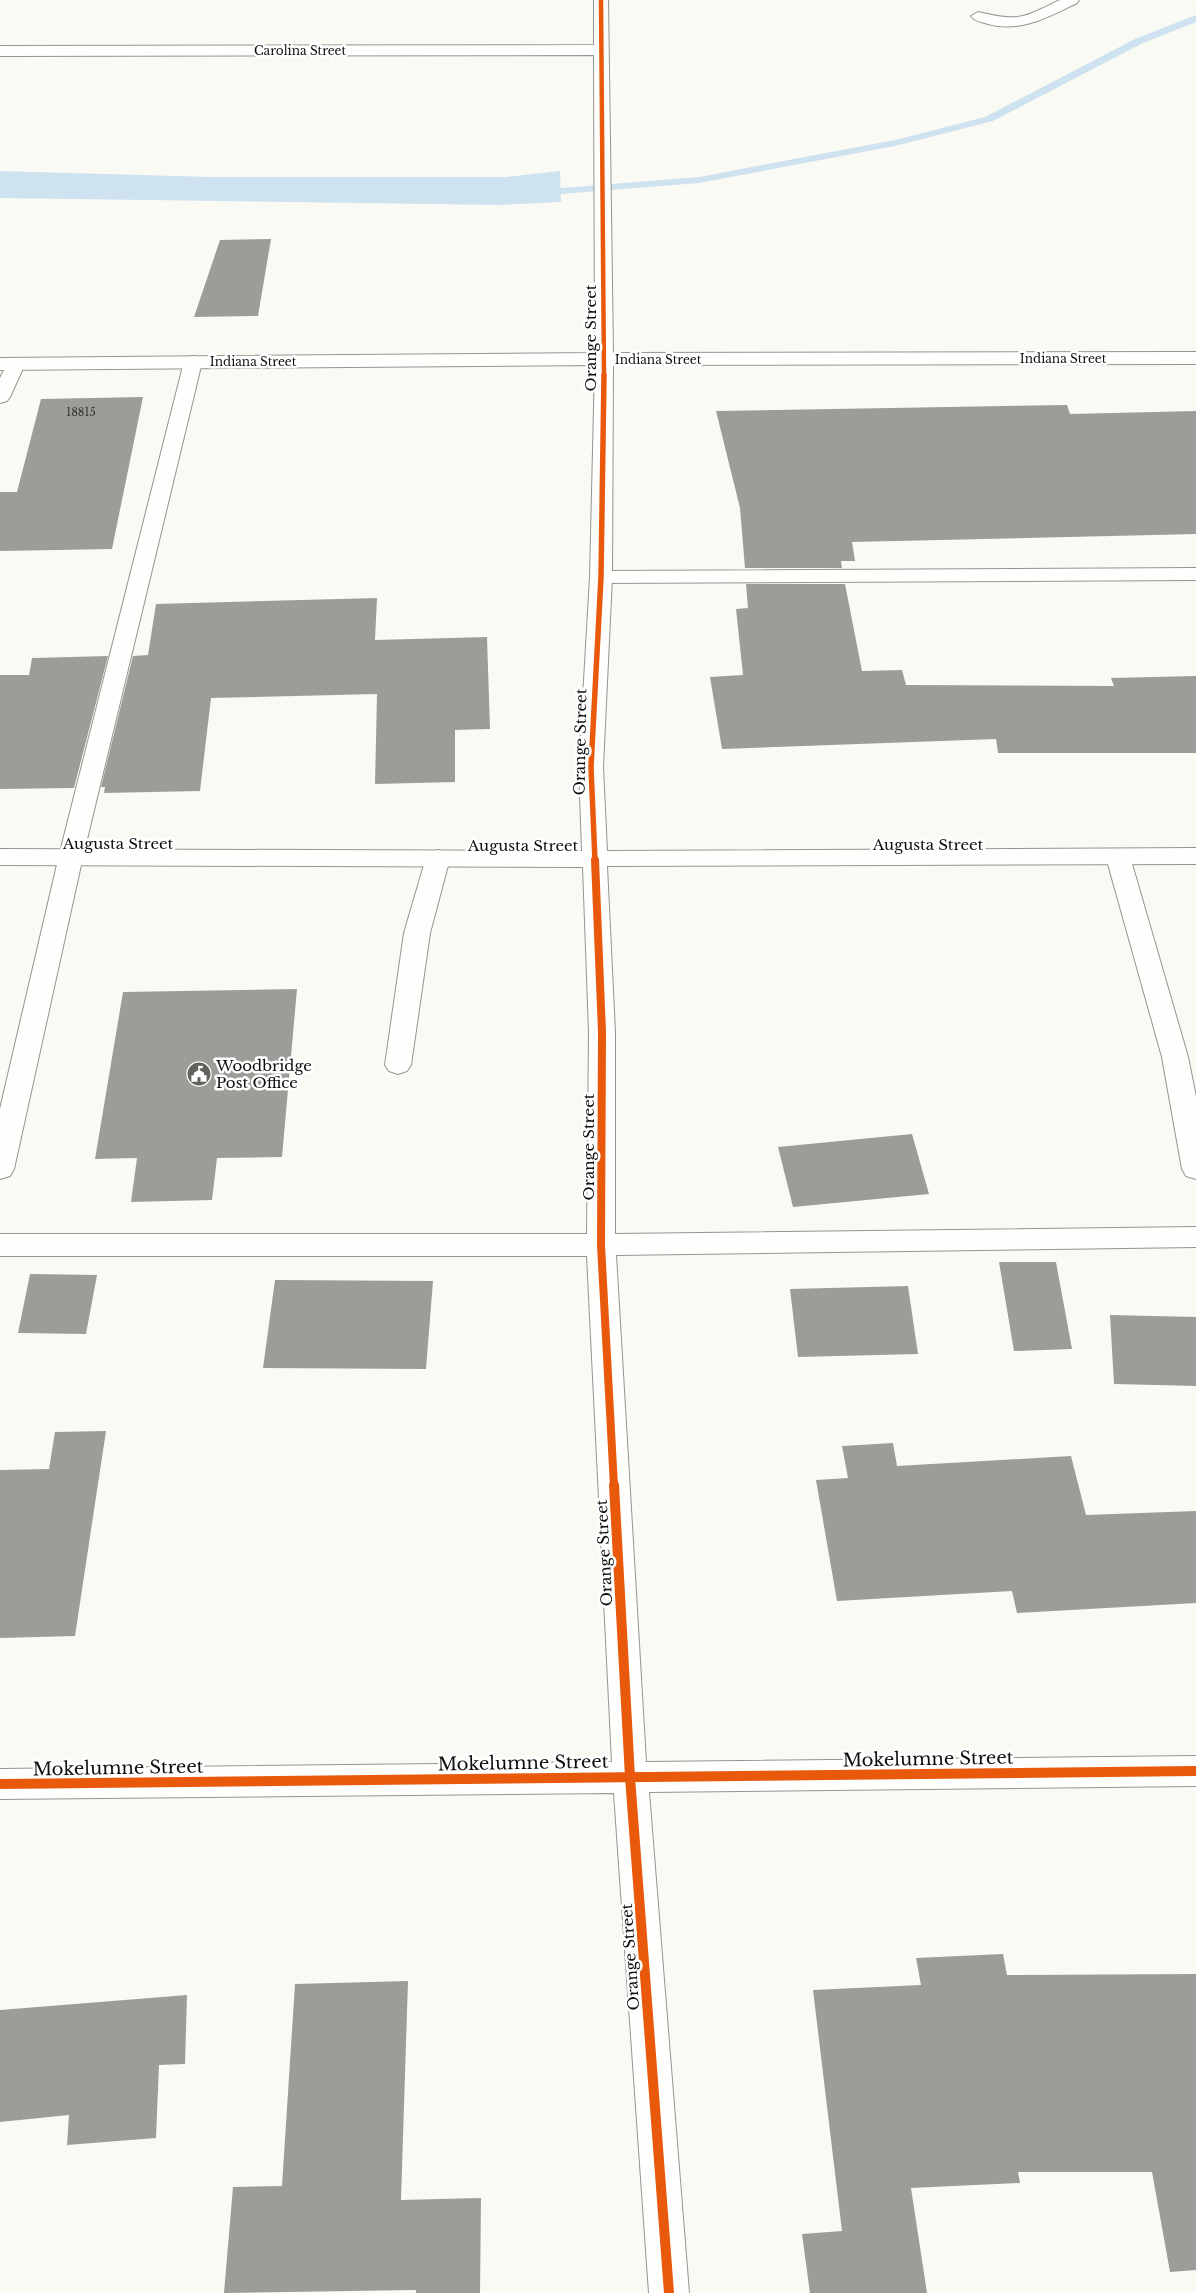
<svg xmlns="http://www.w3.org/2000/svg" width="1196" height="2293" font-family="'Libre Baskerville',serif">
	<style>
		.water { fill: #cfe2f0 }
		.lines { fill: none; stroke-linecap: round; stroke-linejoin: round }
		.stream { fill: #cfe2f0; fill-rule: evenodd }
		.building { fill: #9e9c99 }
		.service-casing { stroke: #949492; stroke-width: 2 }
		.minor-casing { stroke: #949492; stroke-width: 2 }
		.service { fill: #fefefd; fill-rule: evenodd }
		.minor { fill: #fefefd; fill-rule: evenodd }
		.cycleway-far3-casing { stroke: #fff; stroke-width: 6 }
		.cycleway-far2-casing { stroke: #fff; stroke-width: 8 }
		.cycleway-far1-casing { stroke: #fff; stroke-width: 11 }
		.cycleway-casing { stroke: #fff; stroke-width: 13 }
		.cycleway-far3 { stroke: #e8590c; stroke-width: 4.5 }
		.cycleway-far2 { stroke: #e8590c; stroke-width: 5.5 }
		.cycleway-far1 { stroke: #e8590c; stroke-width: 8 }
		.cycleway { stroke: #e8590c; stroke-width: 10 }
		.labels { text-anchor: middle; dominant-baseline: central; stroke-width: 5; stroke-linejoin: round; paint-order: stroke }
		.far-number-label { font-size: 11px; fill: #323231 }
		.far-street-label { font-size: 12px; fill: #0e0e0e; stroke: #fff }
		.street-label { font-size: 15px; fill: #0e0e0e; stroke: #fff }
		.poi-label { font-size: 15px; fill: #0e0e0e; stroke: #fff; text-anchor: start }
		.near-street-label { font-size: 18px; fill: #0e0e0e; stroke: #fff }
	</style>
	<rect width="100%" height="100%" fill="#fafaf4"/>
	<path class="water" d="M0 171 211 177H506L560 171 561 202 500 205 0 198Z"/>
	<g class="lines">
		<path class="stream" d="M1196 15V22L1143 43 993 121 895 146 699 183 536 196 530 193 536 190 699 177 895 140 985 117 1135 39Z"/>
	</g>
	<path class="building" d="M271 239 258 316 194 317 220 240Z
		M143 397 112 549 0 551V492H17L41 399Z
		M1067 405 1070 414 1196 411V534L852 542 855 561H841L842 568H745L740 508 716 411Z
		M746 584H845L862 671 902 670 906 685 1114 686 1111 678 1196 676V753H998L996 739 722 749 710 677 743 675 736 609 748 608Z
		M377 598 375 640 487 637 490 729 455 730V782L375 784 377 694 211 698 200 791 104 793 105 787H101L133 656 148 655 156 604Z
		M108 656 74 788 0 789V675H29L32 658Z
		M297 989 282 1157 217 1158 212 1200 131 1202 137 1158 95 1159 123 992Z
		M912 1134 929 1194 793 1207 778 1147Z
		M999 1262H1056L1072 1349 1014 1351Z
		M30 1274 97 1275 86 1334 18 1333Z
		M275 1280 433 1281 426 1369 263 1368Z
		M908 1286 918 1354 798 1357 790 1289Z
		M1110 1315 1196 1317V1386L1114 1384Z
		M106 1431 75 1636 0 1638V1470L49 1469 55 1432Z
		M893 1443 897 1466 1071 1456 1086 1515 1196 1511V1603L1017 1613 1012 1591 837 1601 816 1480 848 1478 842 1446Z
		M1003 1954 1007 1975 1196 1974V2270L1170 2272 1152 2172H1018L1020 2183 911 2188 927 2293H810L802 2234 842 2231 813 1990 921 1985 916 1958Z
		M408 1981 401 2200 481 2198 480 2293H416V2290L224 2293 233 2187 282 2186 295 1984Z
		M187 1995 185 2064 159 2065 156 2138 67 2145 69 2115 0 2122V2010Z"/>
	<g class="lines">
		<defs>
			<path id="service" d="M1060 0H1079L1077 3C1048 17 1021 33 988 24 982 22 974 21 971 16L978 12C1020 22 1022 18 1060 0Z
				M193 356 200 358 202 362 83 856 14 1169 10 1176 0 1179V1109L59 856 184 362 186 358Z
				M16 358 23 360 25 364 10 397 7 401 0 403V378L9 360Z
				M1196 568V580L601 583 594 581 590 577 594 573 601 571Z
				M1118 849 1127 852 1130 857 1188 1057 1196 1097V1179L1186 1176 1182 1169 1162 1057 1106 857 1109 852Z
				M438 850 447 853 450 858 430 933 411 1065 407 1071 398 1074 389 1071 385 1065 404 933 426 858 429 853Z"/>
			<path id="minor" d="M594 0H608L613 353 1196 352V364L613 365 612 577 603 767 607 851 1196 848V864L607 866 615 1032V1234L1196 1227V1247L616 1255 646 1762 1196 1756V1786L649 1792 689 2293H649L614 1793 0 1799V1769L612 1762 587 1256H0V1234H587L589 1032 583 867 0 865V849L582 851 579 767 590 577 595 365 0 370V358L595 353 594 55 0 56V46L594 45Z"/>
		</defs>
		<use href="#service" class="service-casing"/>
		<use href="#minor" class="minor-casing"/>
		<use href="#service" class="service"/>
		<use href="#minor" class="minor"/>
		<defs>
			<path id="cycleway-far3" d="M601 0 604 376"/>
			<path id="cycleway-far2" d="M595 861 591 767 601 577 604 375"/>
			<path id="cycleway-far1" d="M595 860 602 1032 601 1245 614 1486"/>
			<path id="cycleway" d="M614 1485 630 1777 669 2293
				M0 1784 1196 1771"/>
		</defs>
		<use href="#cycleway-far3" class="cycleway-far3-casing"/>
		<use href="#cycleway-far2" class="cycleway-far2-casing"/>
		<use href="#cycleway-far1" class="cycleway-far1-casing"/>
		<use href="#cycleway" class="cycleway-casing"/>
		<use href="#cycleway-far3" class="cycleway-far3"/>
		<use href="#cycleway-far2" class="cycleway-far2"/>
		<use href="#cycleway-far1" class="cycleway-far1"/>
		<use href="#cycleway" class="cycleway"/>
	</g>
	<defs>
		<symbol id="civic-disc" viewBox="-11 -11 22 22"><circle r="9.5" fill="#61615e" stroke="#fff"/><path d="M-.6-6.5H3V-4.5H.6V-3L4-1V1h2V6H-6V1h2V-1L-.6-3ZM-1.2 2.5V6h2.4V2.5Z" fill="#fff"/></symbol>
	</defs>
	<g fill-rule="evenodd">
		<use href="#civic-disc" x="185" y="1060" width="28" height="28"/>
	</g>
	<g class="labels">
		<g class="far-number-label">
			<text x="81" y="412">18815</text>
		</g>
		<g class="far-street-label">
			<text x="300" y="50">Carolina Street</text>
			<text x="1063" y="358">Indiana Street</text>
			<text x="658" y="359">Indiana Street</text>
			<text x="253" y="361">Indiana Street</text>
		</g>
		<g class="street-label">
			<text transform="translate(590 338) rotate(-90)">Orange Street</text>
			<text transform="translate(580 742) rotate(-89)">Orange Street</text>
			<text x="118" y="843">Augusta Street</text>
			<text x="928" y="844">Augusta Street</text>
			<text x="523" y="845">Augusta Street</text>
			<text transform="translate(588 1147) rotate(-90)">Orange Street</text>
			<text transform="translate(604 1553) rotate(-93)">Orange Street</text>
			<text transform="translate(630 1957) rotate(-94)">Orange Street</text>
		</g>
		<g class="poi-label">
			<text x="216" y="1065">Woodbridge<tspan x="216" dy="17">Post Office</tspan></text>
		</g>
		<g class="near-street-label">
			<text transform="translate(928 1759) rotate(-1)">Mokelumne Street</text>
			<text transform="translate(523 1763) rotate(-1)">Mokelumne Street</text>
			<text transform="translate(118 1768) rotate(-1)">Mokelumne Street</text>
		</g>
	</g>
</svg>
